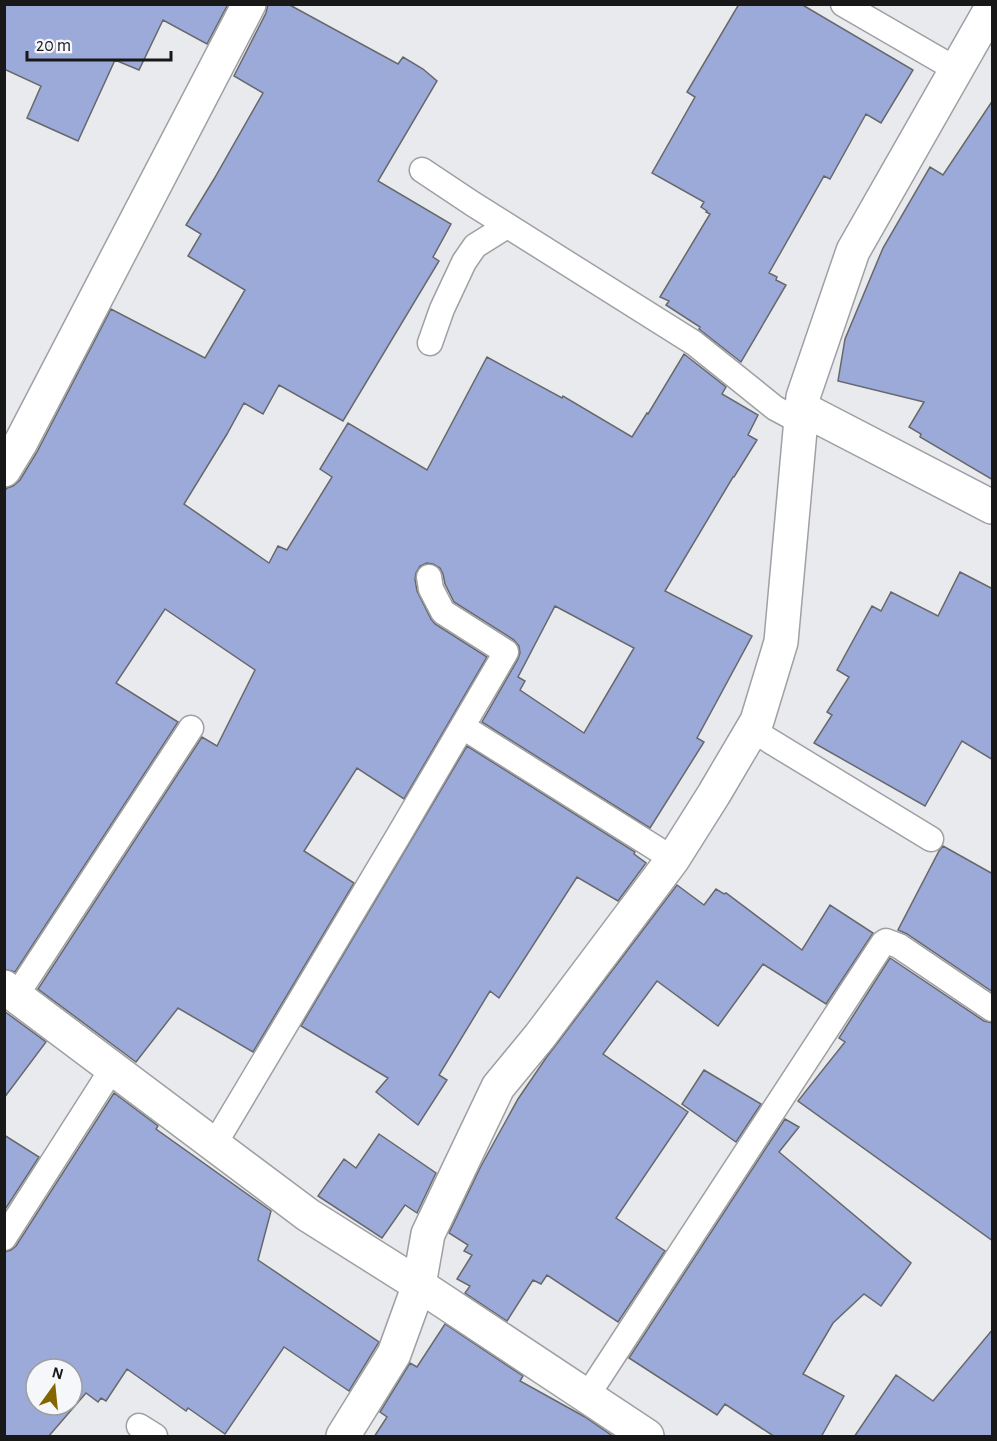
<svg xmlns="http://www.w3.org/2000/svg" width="997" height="1441" font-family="'Alegreya Sans',sans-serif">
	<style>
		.building { fill: #9caad9; stroke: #67686b; stroke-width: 1.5; fill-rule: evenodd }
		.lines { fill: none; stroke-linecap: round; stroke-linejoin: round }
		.service-casing { stroke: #9fa0a3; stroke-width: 27 }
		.minor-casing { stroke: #9fa0a3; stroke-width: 36 }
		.service { stroke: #fff; stroke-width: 24 }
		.minor { stroke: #fff; stroke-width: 33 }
	</style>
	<rect width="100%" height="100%" fill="#e9eaed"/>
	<path class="building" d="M4 4H228L207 44 163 20 139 70 115 60 78 141 27 118 41 86 4 69Z
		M268 4H288L398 64 403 57 423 69 437 81 378 181 451 224 433 257 439 261 343 421 279 385 263 414 244 403 227 434 184 504 269 563 278 546 287 550 332 477 320 469 348 423 427 470 487 357 562 398 563 396 632 437 647 413 648 414 684 354 726 387 722 394 758 415 748 435 757 440 734 477H733L665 591 752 636 697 738 704 742 650 828 482 722 518 659 520 653 519 646 514 640 454 602 445 584 443 574 440 568 433 564 427 563 420 566 416 573 415 579 417 591 431 619 435 624 487 657 404 799 357 768 304 851 354 883 253 1052 178 1008 136 1062 38 989 202 737 217 746 255 670 165 609 116 683 178 722 15 972 4 969V492L7 488 13 486 20 480 37 452 111 309 205 358 245 290 188 256 201 234 186 225 214 179 263 93 234 76 266 13ZM555 606 634 648 584 733 520 690 525 681 518 677Z
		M739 4H801L913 70 881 123 866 114 830 179 824 176 769 273 777 277 776 280 786 285 741 362 699 329 700 327 666 305 669 301 660 297 710 214 706 212 707 211 701 207 704 202 652 173 695 97 687 92Z
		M993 100V480L920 437 921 434 909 427 924 402 838 381 845 339 883 248 930 167 943 175Z
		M960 572 993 589V760L962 741 925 806 814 743 832 715 827 712 849 677 837 670 872 606 881 611 891 592 938 616Z
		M467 746 635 852 634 854 646 863 618 901 577 877 499 998 490 991 439 1075 447 1080 418 1125 376 1092 388 1078 301 1026Z
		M943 846 993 874V992L907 934 898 930 939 851Z
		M677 885 704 905 716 889 724 894 726 893 802 950 830 905 873 933 826 1004 763 964 718 1026 657 981 603 1054 688 1112 616 1218 665 1251 618 1322 547 1275 541 1284 533 1280 507 1321 465 1293 470 1286 457 1279 472 1255 464 1251 468 1245 449 1233 481 1166 518 1099 546 1058Z
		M890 958 984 1021 993 1023V1241L798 1101 845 1042 839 1038Z
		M4 1011 46 1042 4 1098Z
		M704 1070 761 1104 736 1142 682 1104Z
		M114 1093 158 1126 156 1129 271 1211 258 1260 379 1342 349 1391 284 1347 225 1434 188 1408 186 1411 127 1369 106 1401 101 1398 98 1402 86 1393 48 1437H4V1252L11 1250 16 1246ZM36 1369H72V1405H36Z
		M785 1119 799 1127 779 1152 911 1263 881 1306 864 1294 833 1323 803 1374 844 1396 821 1437H775L725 1404 717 1415 629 1358Z
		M379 1134 436 1173 417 1213 405 1205 382 1238 318 1196 344 1159 356 1168Z
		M4 1135 39 1157 4 1211Z
		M445 1324 523 1376 520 1381 585 1417 614 1437H374L387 1417 380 1412 410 1363 417 1367Z
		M993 1329V1437H854L896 1375 933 1401Z"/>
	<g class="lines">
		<defs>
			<path id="service" d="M843 4 957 70
				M422 170 473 204 694 343 775 408 801 422
				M430 343 442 309 464 262 475 246 507 226
				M463 727 673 859
				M752 730 931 839
				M16 996 191 728
				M214 1145 397 838 506 652 443 612 431 589 429 577
				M4 1238 112 1069
				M587 1396 883 943 886 941 899 946 992 1009
				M139 1426 155 1436"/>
			<path id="minor" d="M803 409 992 507
				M4 470 21 442 249 4
				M4 987 308 1215 419 1285 647 1436
				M343 1436 394 1354 419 1285 428 1234 498 1087 540 1036 673 859 714 794 757 721 781 642 803 397 853 251 992 7"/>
		</defs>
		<use href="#service" class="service-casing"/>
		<use href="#minor" class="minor-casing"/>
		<use href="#service" class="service"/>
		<use href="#minor" class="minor"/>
	</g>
	<rect width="997" height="1441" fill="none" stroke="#181819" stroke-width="12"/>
	<g transform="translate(54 1387) rotate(15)"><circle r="28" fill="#f6f7fa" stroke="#9d9ea0" stroke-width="1.5"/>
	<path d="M0-4.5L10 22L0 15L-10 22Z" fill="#846600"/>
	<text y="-9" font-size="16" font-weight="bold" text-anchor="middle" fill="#181819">N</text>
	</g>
	<path d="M27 51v9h144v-9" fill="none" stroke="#181819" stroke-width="3"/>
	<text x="36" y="51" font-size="18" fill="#181819" stroke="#f6f7fa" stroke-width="4.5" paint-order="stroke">20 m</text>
</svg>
